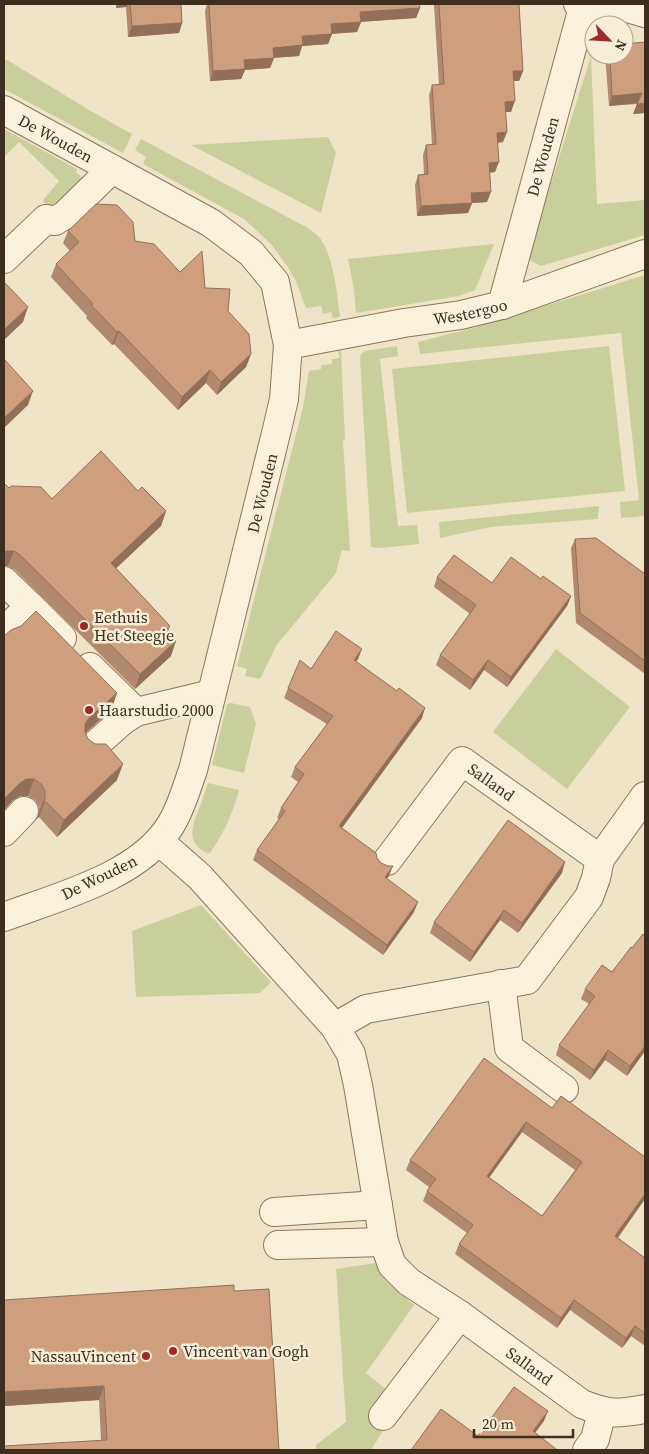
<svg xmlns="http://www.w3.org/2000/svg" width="649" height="1454" font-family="'Source Serif 4',serif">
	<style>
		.green { fill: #c9cf9b }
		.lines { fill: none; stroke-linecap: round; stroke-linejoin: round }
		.minor-casing { stroke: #8d765c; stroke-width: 30 }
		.minor { stroke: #faf1dc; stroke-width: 28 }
		.wall { fill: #b2896c; fill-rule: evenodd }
		.shaded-wall { fill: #916f58 }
		.building { fill: #cf9f7d; stroke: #916f58; fill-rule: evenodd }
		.poi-dot { fill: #9e2a2b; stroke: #f7eed8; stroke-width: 2 }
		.labels { text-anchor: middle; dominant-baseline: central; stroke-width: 5; stroke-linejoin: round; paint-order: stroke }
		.street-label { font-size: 16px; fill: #3d2e20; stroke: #f7eed8 }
		.poi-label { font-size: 16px; fill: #3d2e20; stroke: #f7eed8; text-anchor: start }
	</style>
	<rect width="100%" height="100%" fill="#f0e4c8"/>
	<path class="green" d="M591 56 597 204 645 200V235L541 266 531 261 528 256Z
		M4 58 89 110 132 134 123 153 4 89Z
		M4 129 77 169 76 173 80 175 81 179 78 185 54 206H50L43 202 44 199 59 181 19 142 4 157Z
		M328 137 336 153 321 213 191 145Z
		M141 139 308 228C312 231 317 234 320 238 334 257 337 294 340 317L333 318 331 312 323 314 321 306 306 308 295 279 287 266 271 244 244 219 143 164 146 157 135 150Z
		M494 244 475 290 459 296 356 313 354 290 348 259Z
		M645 275V516L621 518 620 502 639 500 621 333 420 354 418 342 473 328Z
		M397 346 398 356 380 359 398 526 417 525 419 544 381 548 371 547 360 359 361 354 365 351Z
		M609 346 625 491 407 513 392 369Z
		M338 351H341L345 440 343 441 350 551 342 550 336 573 276 646 260 679 245 676 247 669 237 666 303 407 309 371 321 369V365L332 364V359L340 358Z
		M599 506 598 519 491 527 440 538 439 522Z
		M556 649 630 707 567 789 493 732Z
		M231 703 250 707 256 724 244 773 212 765 227 704Z
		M208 783 239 790C233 813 224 833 210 853H207C184 842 193 824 200 806 203 798 205 791 208 783Z
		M201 905 271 982 260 993 136 997 132 931Z
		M375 1263 386 1281 414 1305 366 1373 393 1395 394 1413 371 1450H316V1445L346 1422 336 1269Z"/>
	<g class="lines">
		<defs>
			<g id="minor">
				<path d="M578 4 584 8 614 4 645 13"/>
				<path id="s1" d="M4 110 211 223 251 253 275 282 288 345 284 399 278 425 193 770C186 789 181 809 170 826 138 877 57 897 4 917"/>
				<path d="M4 259 46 219 55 221 65 215 112 169"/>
				<path id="s2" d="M502 305 584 4"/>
				<path id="s3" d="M288 345 404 323 461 315 502 305 645 254"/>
				<path d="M4 581 30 606"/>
				<path d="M4 631 30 606 62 638"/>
				<path d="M90 667 136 712"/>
				<path d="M94 746 122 721 136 712 211 694"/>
				<path d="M4 832 24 811"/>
				<path id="s4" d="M159 841 200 877 335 1027 351 1054 358 1085 384 1242 392 1265 409 1282 460 1315 582 1404C609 1415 617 1414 645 1409"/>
				<path id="s5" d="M387 861 462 761 600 859"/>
				<path d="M501 984 509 1048 564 1089"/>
				<path d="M335 1027 366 1009 527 980 589 897 596 878 600 859 645 796"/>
				<path d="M274 1212 378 1205"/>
				<path d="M278 1245 384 1242"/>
				<path d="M383 1416 460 1315"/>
				<path d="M587 1450 595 1439 602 1412"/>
			</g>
		</defs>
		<use href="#minor" class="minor-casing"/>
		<use href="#minor" class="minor"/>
	</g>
	<path class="wall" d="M116 4H181L182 23 179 33 128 37 126 7 116 8Z
		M207 4H419L420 8 416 18 361 22 357 32 332 34 328 44 302 46 299 56 274 58 270 68 245 70 241 79 210 81 205 11Z
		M435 4H519L523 71 519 81H514L511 112H505L503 142 497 143 495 172 489 173 487 202 472 203 468 213 417 216 415 185 418 175H424L423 155 426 145H432L429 95 432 85H439L434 5Z
		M605 55H624L645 113 633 114 637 104 609 106Z
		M68 231 135 241 205 288 228 311 251 354 246 367 217 395 206 383 178 410 114 344 112 345 86 318 87 316 51 277 56 264 70 251 63 243Z
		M4 483 9 488 52 499 138 491 166 511 161 526 116 568 170 626 168 632 171 656 135 689 15 570 8 566H4Z
		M575 539 645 574V674L576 623 571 548Z
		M437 577 492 583 541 579 571 596 567 606 507 687 484 670 470 690 436 665 440 655 470 614 434 587Z
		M4 636 117 693 111 710 85 733 88 739 117 780 57 837 39 817 37 819 39 813V807L35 800 28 796H20L13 800 4 810Z
		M358 659 356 662 422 718 342 828 377 858 389 876 387 879 414 912 383 955 253 860 257 850 279 819 277 818 281 808 298 782 291 777 295 767 327 724 284 698 288 688 311 669Z
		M562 873 518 933 500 920 470 962 430 933 434 922Z
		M645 936V1051L627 1076 605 1060 590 1080 556 1055 559 1045 589 1004 581 999 585 989 612 972 632 948Z
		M552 1108 645 1157V1199L618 1238 645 1258V1346L631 1336 622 1348 570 1310 557 1328 455 1254 459 1244 467 1233 423 1201 427 1191 429 1187 406 1170 410 1160ZM522 1132 575 1170 542 1216 489 1178Z
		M234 1291 279 1450 101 1440 99 1400 4 1406V1300Z"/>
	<path class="shaded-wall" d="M118 4H128L126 7 116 8Z
		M420 8 416 18 356 22 360 12Z
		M361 22 357 32 327 34 331 24Z
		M182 23 179 33 128 37 132 26Z
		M332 34 328 44 302 46 299 56 269 58 273 48 302 36Z
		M274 58 270 68 245 70 241 79 210 81 213 71 244 60Z
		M513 71H523L519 81H509Z
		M642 93 638 103 609 106 612 96Z
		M515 101 511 112H501L505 102Z
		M645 103V113L633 114 637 104Z
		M507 132 503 142 493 143 497 133Z
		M499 162 495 172 485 173 489 163Z
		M491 192 487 202 472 203 468 213 417 216 421 206 471 193Z
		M28 307 23 322 4 340V330Z
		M119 331 114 344 112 345 117 332Z
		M251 354 246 367 217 395 221 382Z
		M210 370 206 383 178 410 182 397Z
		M33 391 28 405 4 428V418Z
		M166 511 161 526 106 578 111 563Z
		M6 551H14L8 566H4V552Z
		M571 596 567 606 507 687 511 677Z
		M176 641 171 656 135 689 140 674Z
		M362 649 358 659 350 670 354 660Z
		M488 660 484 670 470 690 473 680Z
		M117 693 111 710 83 735 85 724 89 718Z
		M425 708 422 718 336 836 339 826Z
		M123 764 117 780 57 837 64 820Z
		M26 779H34L28 796H20L13 800 4 810V799L19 784Z
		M45 801 39 817 37 819 43 802Z
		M565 862 562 873 518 933 522 923Z
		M393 866 389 876 381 887 385 877Z
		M418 902 414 912 383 955 387 945Z
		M504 910 500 920 470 962 474 952Z
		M645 1046V1051L627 1076 630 1066Z
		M608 1050 605 1060 590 1080 594 1070Z
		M526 1122 522 1132 483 1186 487 1176Z
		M645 1194V1199L611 1246 615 1236Z
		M574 1300 570 1310 557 1328 561 1318Z
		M635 1326 631 1336 622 1348 626 1338Z
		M104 1386 99 1400 4 1406V1392Z
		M548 1411 544 1421 529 1441 533 1431Z"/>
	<path class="building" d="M130 4H181L182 23 132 26Z
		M209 4H419L420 8 360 12 361 22 331 24 332 34 302 36 303 45 273 48 274 58 244 60 245 69 213 71Z
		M439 4H519L523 71H513L515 101 505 102 507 132 497 133 499 162 489 163 491 192 471 193 472 203 421 206 418 175 428 174 426 145 436 144 432 85 444 84Z
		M645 42V103L637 104 642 93 612 96 610 55H624V44Z
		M96 204 117 205 133 222 135 241 154 244 180 272 202 251 205 288 230 289 228 311 249 334 251 354 221 382 210 370 182 397 119 331 117 332 91 305 93 304 56 264 79 242 68 231Z
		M4 282 28 307 4 330Z
		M4 359 33 391 4 418Z
		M101 451 138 491 142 487 166 511 111 563 170 626 166 630 176 641 140 674 20 555 14 551H6L4 552V483L9 488 11 486 41 487 52 499Z
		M596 538 645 574V661L580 613 575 539Z
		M454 555 492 583 511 557 541 579 543 576 571 596 511 677 488 660 473 680 440 655 476 605 437 577Z
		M36 611 117 693 89 718 85 724V732L88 739 95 744H106L123 764 64 820 45 801 43 802 45 798V791L41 784 34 779H26L19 784 4 799V636L11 630 21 626Z
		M336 631 362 649 354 660 397 691 399 688 425 708 339 826 376 853 377 858 381 863 388 866H393L385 877 418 902 387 945 257 850 285 811 281 808 304 774 295 767 333 716 288 688 300 660 311 669Z
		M508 820 565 862 522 923 504 910 474 952 434 922Z
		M643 934 645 936V1046L630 1066 608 1050 594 1070 559 1045 595 996 585 989 602 965 612 972 631 947 632 948Z
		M484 1058 552 1108 561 1096 645 1157V1194L615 1236 645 1258V1333L635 1326 626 1338 574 1300 561 1318 459 1244 473 1225 427 1191 436 1179 410 1160ZM526 1122 582 1162 542 1216 487 1176Z
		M234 1285V1291L269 1289 279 1450H4V1446L107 1440 104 1386 4 1392V1300Z
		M514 1387 548 1411 533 1431 556 1449 555 1450H411L441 1409 478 1436Z"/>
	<g class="poi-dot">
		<circle cx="84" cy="626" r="5"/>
		<circle cx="89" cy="710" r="5"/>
		<circle cx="173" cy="1351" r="5"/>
		<circle cx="146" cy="1356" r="5"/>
	</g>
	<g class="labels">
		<g class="street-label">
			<text stroke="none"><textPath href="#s1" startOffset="59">De Wouden</textPath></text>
			<text stroke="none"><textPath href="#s2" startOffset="154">De Wouden</textPath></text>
			<text stroke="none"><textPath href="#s3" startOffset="185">Westergoo</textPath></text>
			<text transform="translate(262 493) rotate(-76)">De Wouden</text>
			<text stroke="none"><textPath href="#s5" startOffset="161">Salland</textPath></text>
			<text transform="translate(99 877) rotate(-26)">De Wouden</text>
			<text stroke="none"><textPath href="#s4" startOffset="674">Salland</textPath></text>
		</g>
		<g class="poi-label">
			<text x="94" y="617">Eethuis<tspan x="94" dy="18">Het Steegje</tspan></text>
			<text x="99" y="710">Haarstudio 2000</text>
			<text x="183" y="1351">Vincent van Gogh</text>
			<text x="136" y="1356" text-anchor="end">NassauVincent</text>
		</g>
	</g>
	<rect width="649" height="1454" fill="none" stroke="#3d2e20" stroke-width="10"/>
	<g transform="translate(609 40) rotate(115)"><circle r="24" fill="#f7eed8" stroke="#ada18e"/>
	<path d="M0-4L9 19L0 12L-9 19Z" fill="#9e2a2b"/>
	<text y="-8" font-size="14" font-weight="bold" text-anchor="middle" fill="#3d2e20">N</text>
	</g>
	<path d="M474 1429v8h99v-8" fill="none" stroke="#3d2e20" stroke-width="2.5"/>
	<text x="482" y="1429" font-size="15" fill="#3d2e20" stroke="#f7eed8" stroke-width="4" paint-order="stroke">20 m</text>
</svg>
